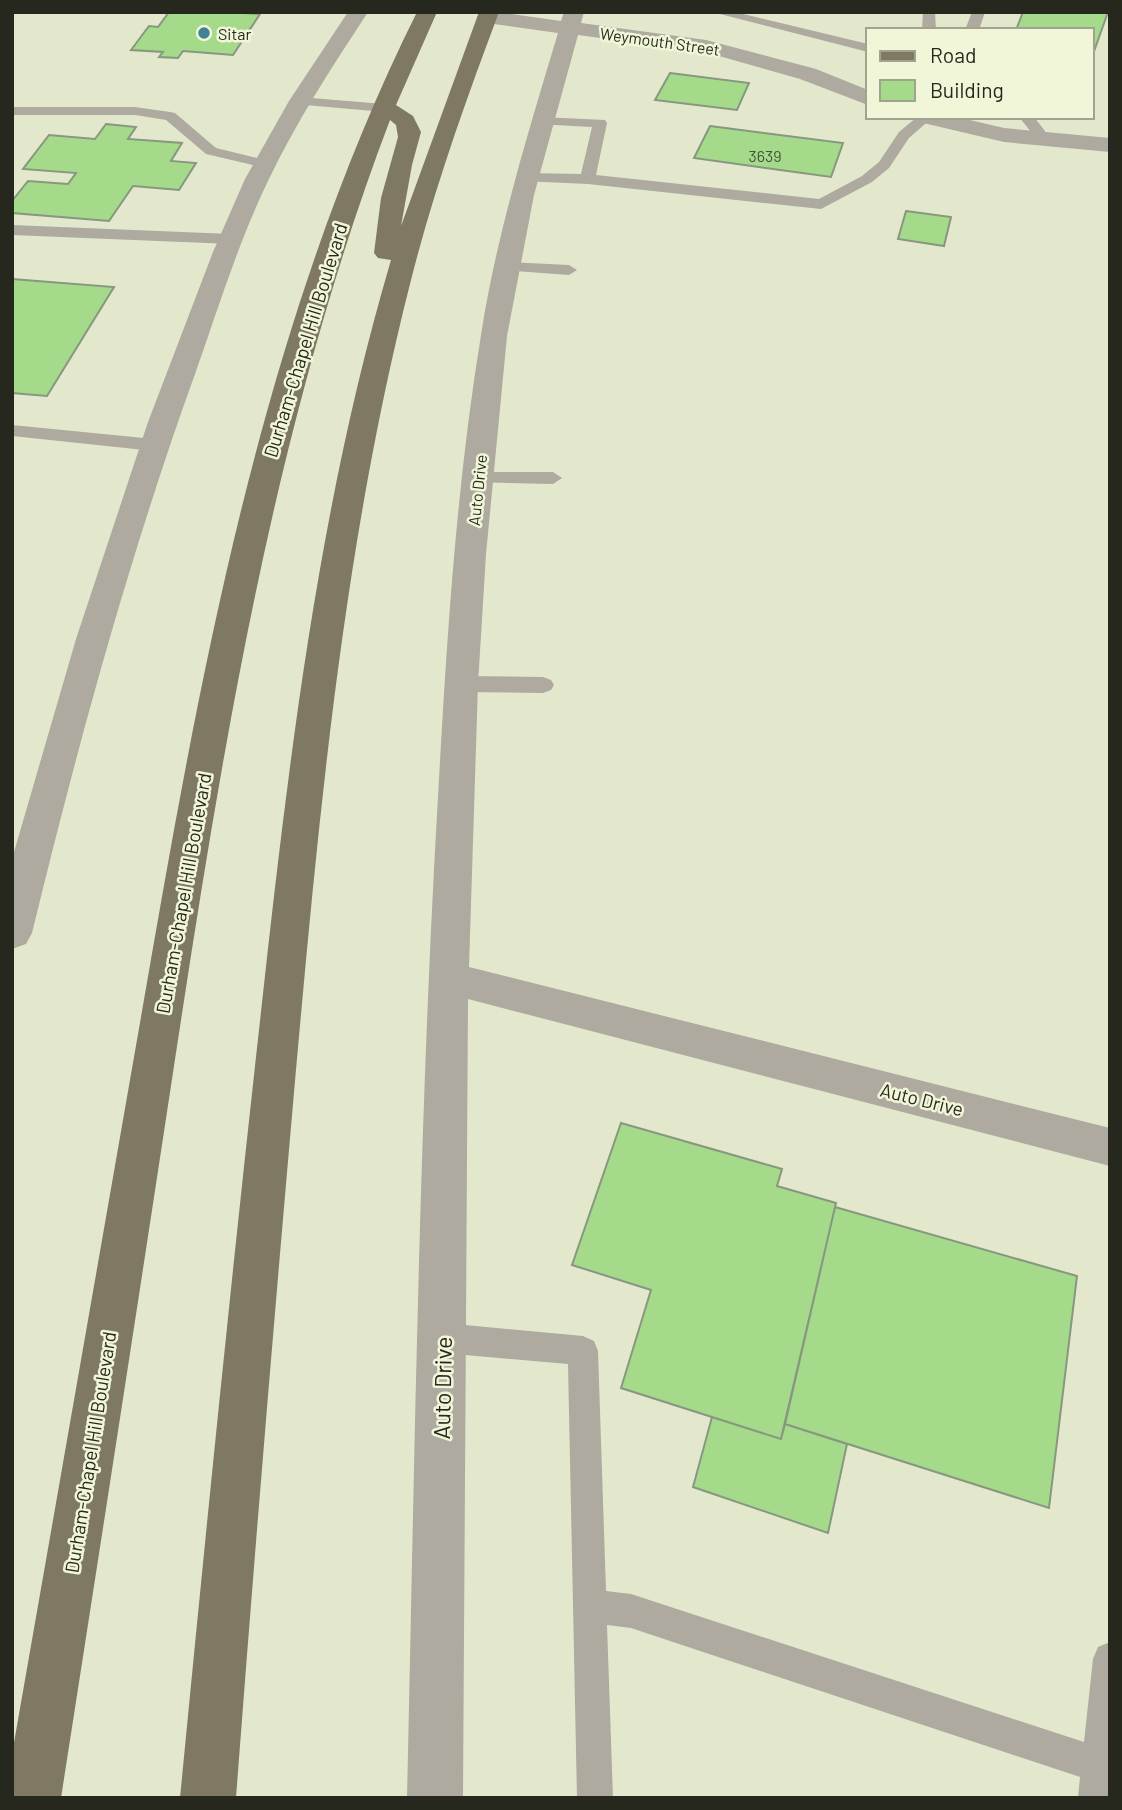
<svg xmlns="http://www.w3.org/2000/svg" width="1122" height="1810" font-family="Barlow,sans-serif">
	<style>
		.building { fill: #a4da89; stroke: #879780; stroke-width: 2 }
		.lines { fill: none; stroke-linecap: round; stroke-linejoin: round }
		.service { fill: #aeaa9f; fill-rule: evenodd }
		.minor { fill: #aeaa9f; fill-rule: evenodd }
		.primary { fill: #7f7964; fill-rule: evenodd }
		.poi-dot { fill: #418295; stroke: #f1f6d9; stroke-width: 2.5 }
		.labels { text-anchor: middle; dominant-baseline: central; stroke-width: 5; stroke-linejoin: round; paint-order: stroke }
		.far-poi-label { font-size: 16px; fill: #26281d; stroke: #f1f6d9; text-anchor: start }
		.far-street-label { font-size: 16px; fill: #26281d; stroke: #f1f6d9 }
		.number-label { font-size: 16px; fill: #465438 }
		.street-label { font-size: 19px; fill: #26281d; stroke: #f1f6d9 }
		.near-street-label { font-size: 23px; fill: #26281d; stroke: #f1f6d9 }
	</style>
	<rect width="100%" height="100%" fill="#e3e8cc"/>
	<path class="building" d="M169 12H225L260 14 233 55 183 51 178 58 159 57 163 52 131 50 149 26 158 27Z
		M1023 12H1108L1092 57V30H1016Z
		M670 73 749 83 737 110 655 100Z
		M106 124 136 127 128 139 182 143 171 161 196 163 179 190 133 186 109 221 12 213V201L28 181 68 184 76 173 23 169 49 135 95 139Z
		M710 126 843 143 831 177 694 158Z
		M906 211 951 217 944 246 898 239Z
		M12 279 114 287 47 396 12 393Z
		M621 1123 782 1169 777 1186 836 1203 781 1439 621 1388 651 1290 572 1265Z
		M835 1207 1077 1276 1049 1508 785 1424Z
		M712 1417 781 1439 785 1424 847 1444 828 1533 693 1487Z"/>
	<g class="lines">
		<path class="service" d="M712 12H735L868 44V52Z
			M923 12H935L936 30H922Z
			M972 12H985L979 30H965Z
			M299 97 384 104 391 108 384 112 294 104V98Z
			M12 107H135L170 112 175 113 216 148 270 161 272 164 265 168 206 154 166 120 135 115H12Z
			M541 117 605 120 607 123 596 175 819 199 862 176 879 162 899 132 917 117H933L909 138 889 168 872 182 821 209 588 184 522 181 519 178 527 173 581 174 592 127 536 124 534 121Z
			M1019 117H1034L1052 140 1050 143H1040Z
			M12 225 231 234 239 239 231 244 12 235Z
			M507 262 569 265 577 270 569 275 501 270 499 267 501 264Z
			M12 425 154 439 163 445 154 451 12 436Z
			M478 472H553L562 478 553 484 471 482 469 478Z
			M461 676 543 677 551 680 554 685 551 690 543 693 461 692 453 689 450 684 453 679Z
			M443 1323 583 1336 594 1341 598 1351 606 1591 631 1594 1084 1742 1093 1659 1098 1647 1110 1642V1798H1078L1080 1777 631 1628 607 1625 613 1798H577L568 1364 443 1353 432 1348 428 1338 432 1328Z"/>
		<path class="minor" d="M348 12H368C332 67 296 122 268 181 238 243 218 309 195 374 129 557 78 744 32 933L26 944 12 949V859L76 639 148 422 213 252 245 179 289 101Z
			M498 12 561 21 564 12H584L581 23 706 40 816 69 868 90V105L800 79 705 52 578 35 534 195 507 336 486 554 478 684 469 967 1110 1128V1166L468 999 463 1798H407C414 1488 418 1178 434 869 444 691 452 512 481 335 497 232 528 133 558 33L487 23 480 21 477 17 481 12Z
			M916 117H957L1004 128 1110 138V152L1004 142 919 122Z"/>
		<path class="primary" d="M417 12H437L396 105 413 116 421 132 412 165 401 226 479 12H499C466 100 434 189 411 280 344 542 319 813 295 1081 274 1320 254 1559 236 1798H180C205 1539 231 1280 260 1021 288 766 318 507 391 260L378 258 374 253 381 198 398 137 396 125 390 120C274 425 223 745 174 1066 137 1310 99 1554 61 1798H12V1754C55 1509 98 1263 141 1017 200 676 261 325 417 12Z"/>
	</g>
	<circle class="poi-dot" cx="204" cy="33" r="7"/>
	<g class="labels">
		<g class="far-poi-label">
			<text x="218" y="33">Sitar</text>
		</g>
		<g class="far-street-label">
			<text transform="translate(660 41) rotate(8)">Weymouth Street</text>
			<text transform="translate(477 490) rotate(-84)">Auto Drive</text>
		</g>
		<g class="number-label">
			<text x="765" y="155">3639</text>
		</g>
		<g class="street-label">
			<text transform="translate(305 340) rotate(-73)">Durham-Chapel Hill Boulevard</text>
			<text transform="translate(183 893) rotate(-80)">Durham-Chapel Hill Boulevard</text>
			<text transform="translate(922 1099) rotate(14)">Auto Drive</text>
			<text transform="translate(90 1452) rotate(-81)">Durham-Chapel Hill Boulevard</text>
		</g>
		<g class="near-street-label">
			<text transform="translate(442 1388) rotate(-89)">Auto Drive</text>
		</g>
	</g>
	<rect width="1122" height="1810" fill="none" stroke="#26281d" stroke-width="28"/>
	<rect x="866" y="28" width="228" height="91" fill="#f1f6d9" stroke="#a0a48e" stroke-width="2"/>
	<rect x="880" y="51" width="35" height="10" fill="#7f7964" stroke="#a0a48e" stroke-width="2"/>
	<text x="930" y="63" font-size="21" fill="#26281d">Road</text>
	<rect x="880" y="80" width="35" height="21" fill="#a4da89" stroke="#a0a48e" stroke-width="2"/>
	<text x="930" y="98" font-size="21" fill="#26281d">Building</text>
</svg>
